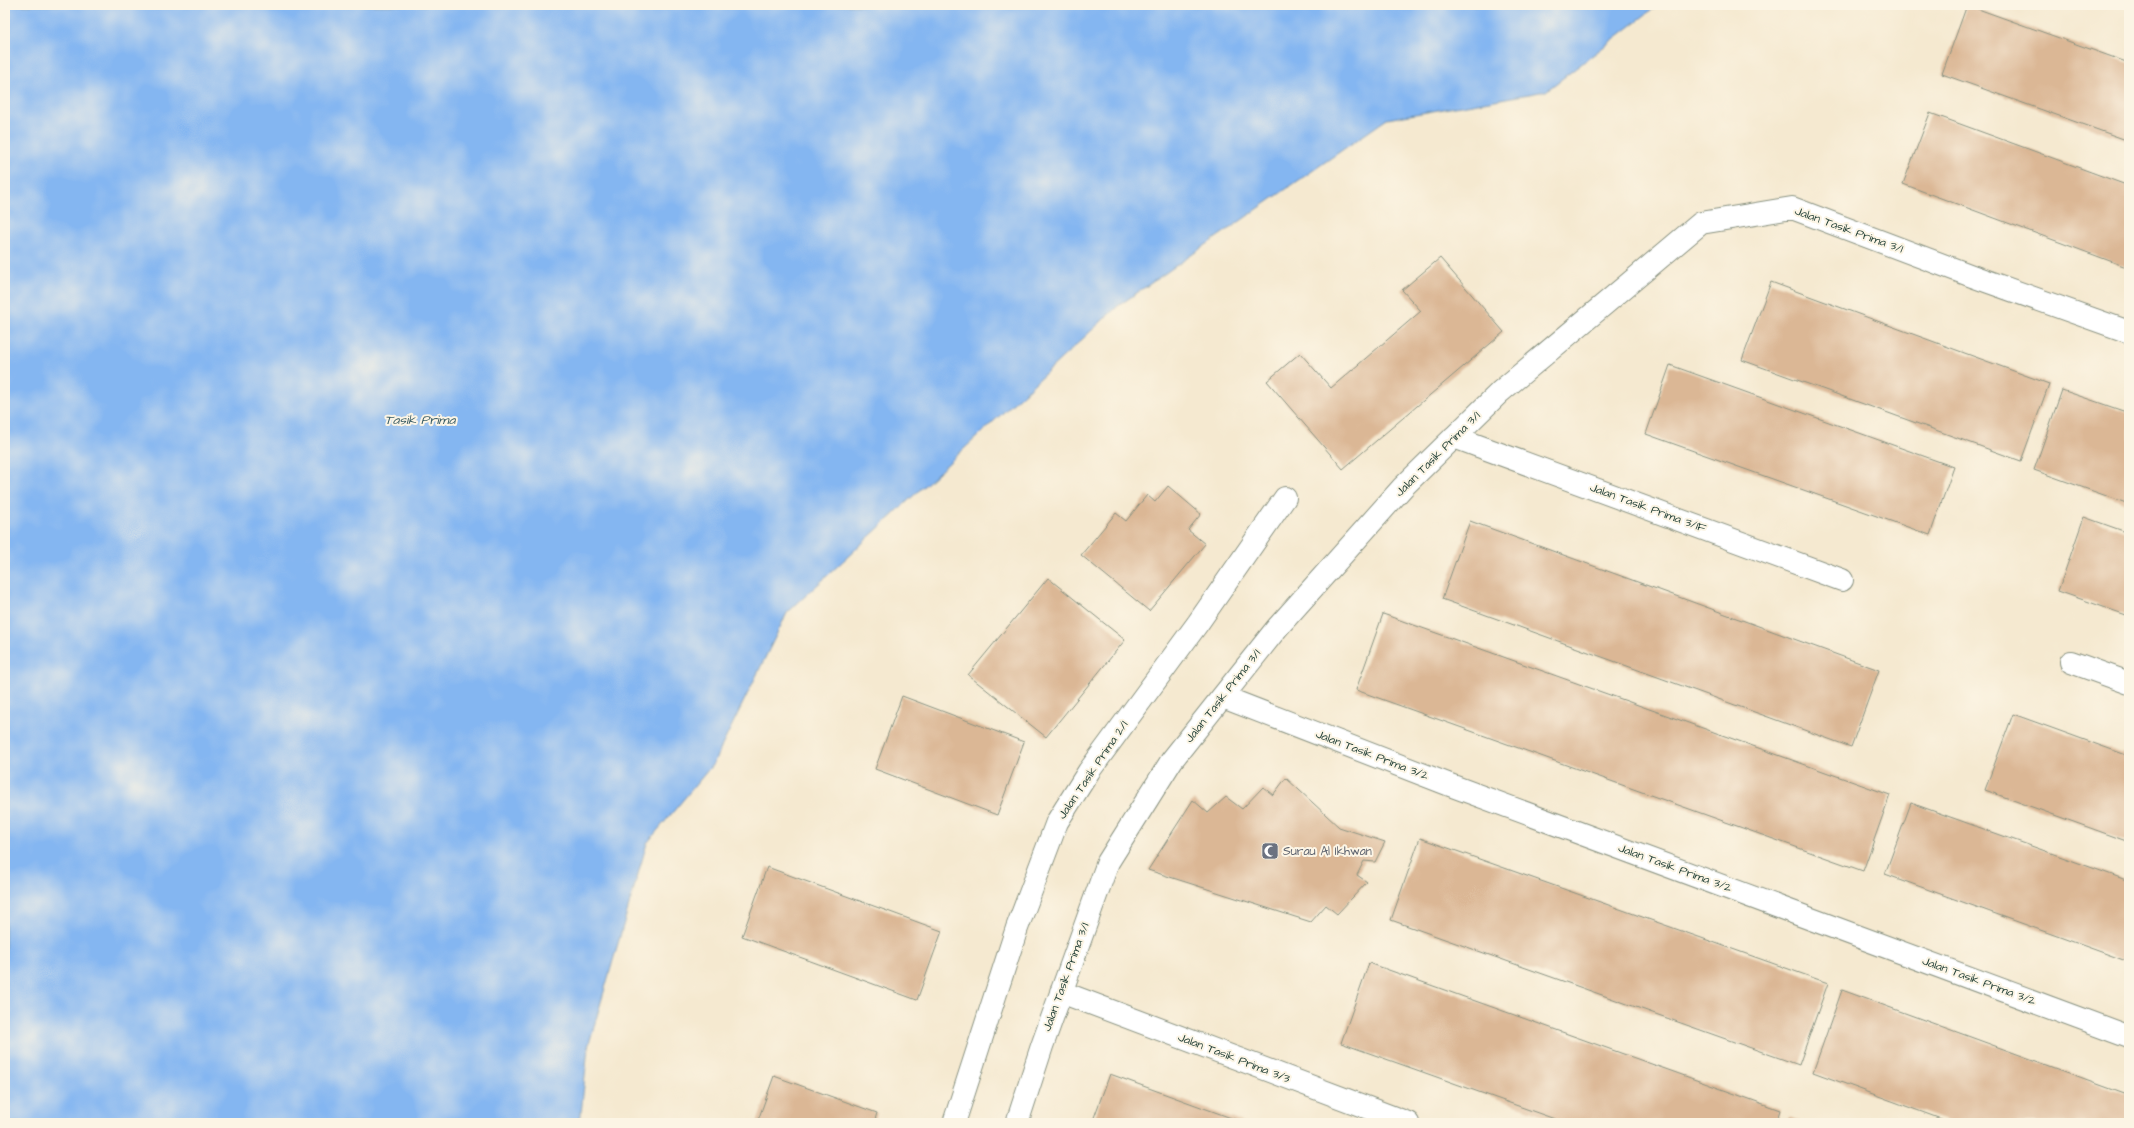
<svg xmlns="http://www.w3.org/2000/svg" width="2134" height="1128" font-family="'Architects Daughter',sans-serif">
	<style>
		.water { fill: #84b6f1; stroke: #527a92 }
		.building { fill: #dbb795 }
		.lines { fill: none; stroke-linecap: round; stroke-linejoin: round }
		.minor-casing { stroke: #8a9382; stroke-width: 24 }
		.minor { stroke: #fff; stroke-width: 22 }
		.labels { text-anchor: middle; dominant-baseline: central; stroke-width: 4; stroke-linejoin: round; paint-order: stroke }
		.street-label { font-size: 12px; fill: #1f3d34; stroke: #fcf5e5 }
		.worship-label { font-size: 12px; fill: #5b616d; stroke: #fcf5e5; text-anchor: start }
		.water-label { font-size: 13px; font-style: italic; fill: #385b63; stroke: #fcf5e5 }
	</style>
	<rect width="100%" height="100%" fill="#fcf5e5"/>
	<filter id="ink" filterUnits="userSpaceOnUse"><feTurbulence type="fractalNoise" baseFrequency=".025" numOctaves="2"/><feDisplacementMap in="SourceGraphic" scale="8" xChannelSelector="R" yChannelSelector="G"/><feConvolveMatrix kernelMatrix="1 2 1 2 8 2 1 2 1" color-interpolation-filters="sRGB"/></filter>
	<filter id="wash" filterUnits="userSpaceOnUse"><feTurbulence type="fractalNoise" baseFrequency=".012" numOctaves="4" result="noise"/><feDisplacementMap in="SourceGraphic" scale="16" xChannelSelector="R" yChannelSelector="G"/><feGaussianBlur stdDeviation="0.9" result="paint"/><feColorMatrix in="noise" values="0 0 0 0 0 0 0 0 0 0 0 0 0 0 0 0 0 1.4 0 .05"/><feComposite in="paint" operator="in"/></filter>
	<g filter="url(#wash)">
		<rect width="100%" height="100%" fill="#f5e9d0"/>
		<path class="water" d="M5 5H1658L1546 91 1387 119 1118 306 787 613 713 764 647 843 588 1047 580 1123H5Z"/>
		<g id="blocks">
			<path class="building" d="M1967 5 2129 63V141L1942 74Z
				M1930 113 2129 186V268L1903 184Z
				M1440 258 1504 332 1343 469 1267 381 1300 353 1331 388 1421 311 1402 290Z
				M1771 282 2049 384 2021 461 1742 360Z
				M1670 365 1954 467 1930 535 1646 434Z
				M2062 390 2129 413V504L2034 470Z
				M1168 486 1201 514 1188 530 1205 544 1149 611 1081 555 1116 513 1126 521 1147 495 1155 502Z
				M2084 517 2129 533V616L2058 591Z
				M1470 521 1879 670 1851 747 1442 599Z
				M1048 578 1125 640 1046 737 968 675Z
				M1383 614 1890 795 1863 871 1356 690Z
				M902 696 1024 742 997 815 875 769Z
				M2013 714 2129 756V842L1985 790Z
				M1286 778 1339 827 1385 842 1375 862 1364 861 1357 875 1367 882 1337 914 1326 905 1311 922 1148 870 1193 800 1208 813 1226 797 1242 809 1263 787 1273 795Z
				M1911 803 2129 881V962L1885 874Z
				M1420 838 1828 983 1799 1065 1391 920Z
				M767 867 942 931 917 1000 742 936Z
				M1369 963 1780 1110 1776 1123H1566L1341 1043Z
				M1842 990 2129 1095V1123H1952L1813 1072Z
				M1110 1074 1245 1123H1092Z
				M774 1076 877 1113 874 1123H757Z
				M1789 1118 1802 1123H1787Z"/>
		</g>
	</g>
	<g filter="url(#ink)">
		<use href="#blocks" fill-opacity="0" stroke="#8a9382" stroke-width="1"/>
		<g class="lines">
			<defs>
				<path id="minor" d="M1454 437 1842 580
					M2071 662 2129 683
					M1223 697 1450 785 2129 1037
					M1061 992 1408 1123
					M954 1123 1017 928 1057 822 1089 771 1198 623 1285 498
					M1017 1123 1042 1046 1108 862 1172 760 1277 628 1403 487 1500 392 1701 223 1792 208 1972 276 2129 332"/>
			</defs>
			<use href="#minor" class="minor-casing"/>
			<use href="#minor" class="minor"/>
		</g>
	</g>
	<defs>
		<symbol id="mosque-square" viewBox="-11 -11 22 22"><rect x="-9" y="-9" width="18" height="18" rx="4" fill="#6b7280" stroke="#fcf5e5"/><path d="M3.5-4.9A6 6 0 1 0 3.5 4.9A5 5 0 1 1 3.5-4.9Z" fill="#fff"/></symbol>
	</defs>
	<g fill-rule="evenodd">
		<use href="#mosque-square" x="1260" y="841" width="20" height="20"/>
	</g>
	<g class="labels">
		<g class="street-label">
			<text transform="translate(1849 230) rotate(20)">Jalan Tasik Prima 3/1</text>
			<text transform="translate(1438 454) rotate(-45)">Jalan Tasik Prima 3/1</text>
			<text transform="translate(1648 508) rotate(20)">Jalan Tasik Prima 3/1F</text>
			<text transform="translate(1223 696) rotate(-52)">Jalan Tasik Prima 3/1</text>
			<text transform="translate(1372 755) rotate(21)">Jalan Tasik Prima 3/2</text>
			<text transform="translate(1093 770) rotate(-56)">Jalan Tasik Prima 2/1</text>
			<text transform="translate(1675 868) rotate(20)">Jalan Tasik Prima 3/2</text>
			<text transform="translate(1066 977) rotate(-70)">Jalan Tasik Prima 3/1</text>
			<text transform="translate(1979 981) rotate(20)">Jalan Tasik Prima 3/2</text>
			<text transform="translate(1234 1058) rotate(21)">Jalan Tasik Prima 3/3</text>
		</g>
		<g class="worship-label">
			<text x="1283" y="851">Surau Al Ikhwan</text>
		</g>
		<g class="water-label">
			<text x="420" y="420">Tasik Prima</text>
		</g>
	</g>
	<rect width="2134" height="1128" fill="none" stroke="#fcf5e5" stroke-width="20"/>
</svg>
